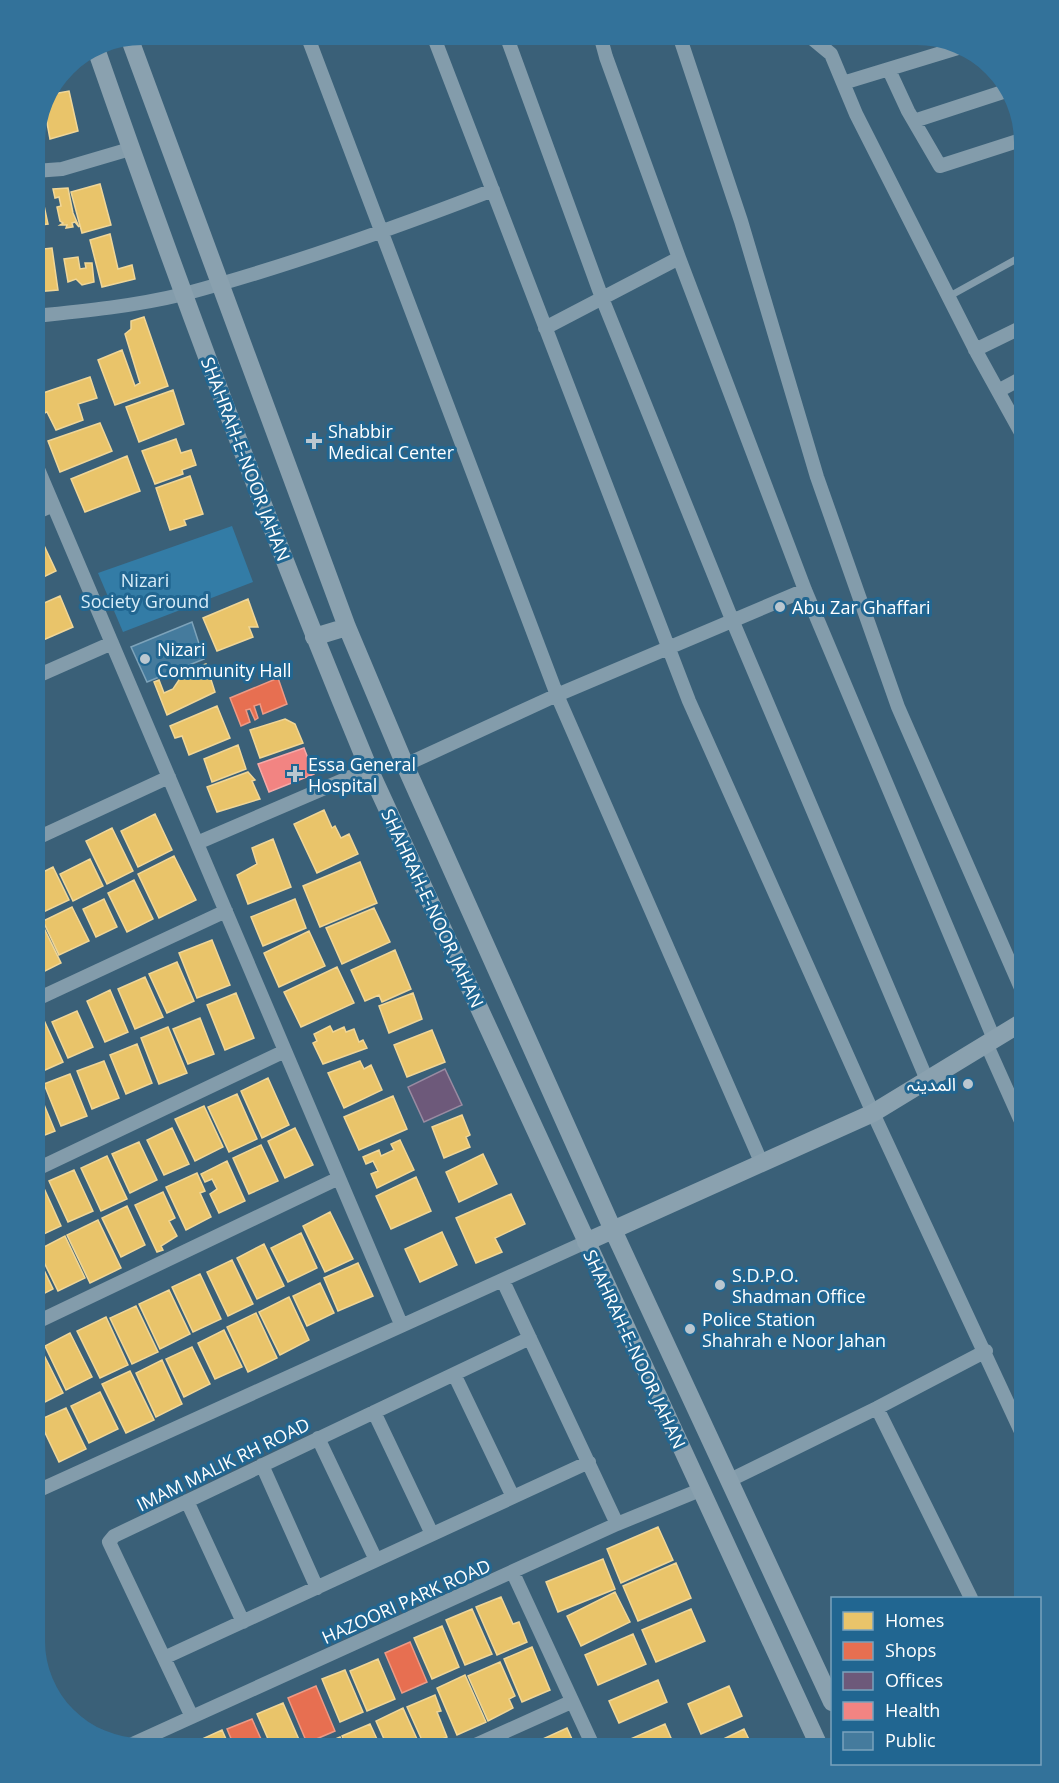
<svg xmlns="http://www.w3.org/2000/svg" width="1059" height="1783" font-family="'Open Sans','Noto Sans Arabic',sans-serif">
	<style>
		.green { fill: #337ca6 }
		.homes { fill: #e9c46a; stroke: #f0d697; stroke-width: 1.5 }
		.shops { fill: #e76f51; stroke: #ee9a85; stroke-width: 1.5 }
		.offices { fill: #6d597a; stroke: #998ba2; stroke-width: 1.5 }
		.health { fill: #f28482; stroke: #f6a9a8; stroke-width: 1.5 }
		.public { fill: #457b9d; stroke: #7da3ba; stroke-width: 1.5 }
		.lines { fill: none; stroke-linecap: round; stroke-linejoin: round }
		.lane { stroke: #839cab; stroke-width: 7 }
		.street { stroke: #839cab; stroke-width: 14 }
		.secondary { stroke: #8aa1af; stroke-width: 18 }
		.poi-dot { fill: #bac7d0; stroke: #216691; stroke-width: 2 }
		.labels { text-anchor: middle; dominant-baseline: central; stroke-width: 6; stroke-linejoin: round; paint-order: stroke }
		.poi-label { font-size: 18px; fill: #fff; stroke: #216691; text-anchor: start }
		.street-label { font-size: 18px; fill: #fff; stroke: #216691 }
		.park-label { font-size: 18px; fill: #d8edf9; stroke: #216691 }
	</style>
	<rect width="100%" height="100%" fill="#3a6078"/>
	<path class="green" d="M232 526 253 582 123 632 98 573Z"/>
	<path class="homes" d="M69 91 78 131 50 139 45 112 53 94Z
		M100 184 111 225 82 233 71 192Z
		M40 187 48 224 40 225 42 239 35 240V188Z
		M68 188 73 213 79 227 75 222 72 223 73 227 66 228 67 225H60L63 223 60 221 57 207 61 206 59 197 55 198 53 189Z
		M110 234 118 269 132 265 135 279 102 287 90 240Z
		M52 248 58 290 35 292V250Z
		M78 257 80 269 86 268 85 263H92L94 282 82 285 76 279 68 282 64 259Z
		M144 317 168 386 115 405 98 360 122 350 135 386 140 383 125 334 131 329V321Z
		M90 377 97 398 78 404 83 420 56 430 47 412 37 416 35 400 41 397 40 394Z
		M173 390 184 424 139 442 126 407Z
		M100 423 112 451 60 472 48 441Z
		M176 439 181 453 191 450 196 465 182 470 183 474 155 484 142 451Z
		M127 456 140 491 85 512 71 479Z
		M190 476 203 514 184 520 186 525 170 530 156 488Z
		M41 539 56 571 35 581V542Z
		M60 596 73 627 41 641 35 626V607Z
		M248 599 258 627H249L253 637 217 651 203 618Z
		M206 664 215 692 167 715 154 682 159 680 164 693 173 689 185 671Z
		M217 706 230 738 189 755 182 736 175 738 170 726Z
		M285 719 295 724 303 743 260 758 250 730Z
		M238 745 246 769 212 782 204 759Z
		M248 772 255 780 252 781 260 799 217 812 207 787Z
		M324 810 332 828 335 826 341 838 349 834 358 854 317 873 294 824Z
		M155 814 172 850 138 867 121 831Z
		M112 828 133 871 107 884 86 841Z
		M273 839 291 887 248 904 237 875 257 864 252 848Z
		M174 856 196 900 159 918 138 874Z
		M90 859 103 886 73 901 60 874Z
		M360 862 377 903 320 927 303 886Z
		M53 867 69 900 39 914 35 905V876Z
		M134 880 153 919 127 932 108 893Z
		M104 899 117 927 96 937 83 909Z
		M295 899 306 928 263 946 251 917Z
		M72 907 89 941 59 955 43 921Z
		M374 908 390 942 342 964 326 928Z
		M42 924 61 963 35 976V927Z
		M309 931 325 966 279 987 264 953Z
		M212 940 230 985 197 998 179 953Z
		M395 950 411 989 382 1002 379 995 365 1001 351 970Z
		M177 962 194 1001 167 1013 149 974Z
		M337 967 354 1003 301 1027 284 992Z
		M145 977 163 1017 135 1029 118 989Z
		M110 990 128 1032 105 1042 87 1001Z
		M236 993 254 1038 225 1050 207 1005Z
		M413 993 422 1019 389 1033 379 1006Z
		M77 1011 93 1047 68 1058 52 1022Z
		M43 1018 63 1062 36 1074 35 1022Z
		M200 1018 214 1054 188 1064 173 1029Z
		M330 1026 333 1032 344 1027 346 1032 354 1029 359 1042 363 1040 367 1048 323 1064 313 1043 317 1041 314 1034Z
		M168 1027 187 1073 159 1084 141 1038Z
		M432 1030 445 1062 407 1077 394 1045Z
		M137 1044 152 1083 126 1094 110 1055Z
		M104 1061 119 1098 92 1109 77 1071Z
		M360 1061 364 1069 371 1065 382 1090 344 1108 328 1073Z
		M70 1074 87 1116 61 1126 44 1084Z
		M268 1078 289 1125 262 1138 241 1091Z
		M38 1090 55 1131 35 1139V1091Z
		M237 1094 257 1139 229 1152 208 1107Z
		M393 1096 407 1129 359 1150 344 1117Z
		M204 1106 223 1147 195 1161 175 1119Z
		M462 1115 470 1135 466 1137 470 1147 444 1158 432 1127Z
		M172 1128 189 1164 164 1175 147 1140Z
		M295 1128 313 1165 285 1178 268 1141Z
		M400 1140 414 1170 377 1188 371 1174 378 1171 373 1161 366 1164 363 1157 379 1150 381 1156 394 1150 391 1144Z
		M139 1142 157 1180 130 1193 112 1154Z
		M261 1145 278 1181 249 1194 233 1158Z
		M483 1154 497 1184 459 1202 446 1172Z
		M107 1156 127 1199 101 1211 81 1168Z
		M227 1161 245 1201 219 1213 210 1194 217 1189 212 1179 205 1182 201 1174Z
		M74 1170 93 1211 68 1222 49 1181Z
		M197 1173 205 1191 200 1193 211 1217 186 1230 166 1187Z
		M416 1177 431 1211 391 1229 376 1196Z
		M43 1186 61 1226 35 1238V1190Z
		M163 1192 175 1218 169 1221 177 1236 161 1246 163 1250 157 1252 135 1205Z
		M511 1194 525 1224 495 1238 502 1252 476 1263 456 1218Z
		M127 1206 145 1245 121 1257 102 1218Z
		M330 1212 353 1259 325 1272 303 1226Z
		M98 1220 121 1268 90 1283 67 1235Z
		M442 1232 457 1265 420 1282 405 1249Z
		M301 1233 317 1268 288 1282 271 1248Z
		M65 1236 85 1278 58 1291 38 1250Z
		M264 1244 284 1286 257 1299 237 1258Z
		M35 1251 53 1289 35 1298Z
		M232 1260 253 1304 228 1316 207 1272Z
		M358 1263 373 1296 338 1311 324 1278Z
		M200 1274 221 1319 193 1332 172 1287Z
		M320 1283 334 1313 307 1326 293 1296Z
		M169 1290 190 1334 160 1349 139 1304Z
		M289 1297 309 1340 280 1355 259 1312Z
		M136 1306 158 1352 132 1364 110 1318Z
		M256 1313 277 1358 248 1372 227 1327Z
		M106 1317 128 1365 100 1378 77 1331Z
		M224 1330 242 1367 215 1379 198 1343Z
		M70 1333 92 1377 66 1390 45 1346Z
		M192 1347 210 1384 184 1397 166 1359Z
		M41 1349 63 1393 35 1407V1352Z
		M162 1360 182 1404 156 1417 136 1373Z
		M130 1371 154 1420 126 1433 102 1384Z
		M100 1392 118 1429 89 1443 71 1406Z
		M66 1408 86 1449 59 1462 39 1420Z
		M658 1527 673 1560 621 1583 607 1549Z
		M603 1559 615 1589 558 1612 546 1582Z
		M676 1563 691 1598 638 1621 623 1586Z
		M615 1592 630 1622 581 1646 567 1616Z
		M501 1597 513 1624 519 1622 527 1642 497 1655 476 1607Z
		M472 1609 492 1654 465 1665 446 1620Z
		M691 1609 705 1641 656 1662 642 1630Z
		M442 1626 459 1667 432 1679 414 1638Z
		M633 1634 646 1664 598 1685 585 1655Z
		M532 1647 550 1690 522 1702 504 1659Z
		M378 1659 395 1699 367 1711 350 1671Z
		M500 1662 515 1696 509 1699 513 1708 488 1721 468 1676Z
		M345 1670 363 1712 340 1722 322 1679Z
		M465 1675 486 1722 457 1735 437 1688Z
		M658 1680 667 1702 619 1723 609 1701Z
		M729 1686 742 1716 701 1734 688 1704Z
		M435 1695 441 1711 437 1712 447 1737 425 1747 407 1707Z
		M283 1703 300 1742 287 1748H272L257 1714Z
		M403 1708 421 1748H388L376 1721Z
		M370 1724 381 1748H347L342 1736Z
		M665 1724 674 1745 666 1748H632L628 1740Z
		M567 1728 576 1748H539L536 1742Z
		M744 1729 753 1748H705Z
		M222 1730 230 1748H193L191 1744Z
		M340 1737 345 1748H315Z"/>
	<path class="shops" d="M278 678 287 704 263 714 260 704 254 706 258 718 255 720 250 709 246 710 250 722 241 726 230 698Z
		M410 1642 427 1682 402 1693 385 1653Z
		M316 1686 335 1731 307 1743 288 1698Z
		M252 1719 265 1748H235L227 1729Z"/>
	<path class="offices" d="M445 1069 462 1105 424 1122 408 1087Z"/>
	<path class="health" d="M304 748 314 774 269 792 258 764Z"/>
	<path class="public" d="M192 622 204 659 147 682 131 647Z"/>
	<g class="lines">
		<path class="lane" d="M948 297 1024 255"/>
		<path class="street" d="M307 35 557 695 762 1164
			M433 35 689 701 873 1113 1024 1438
			M506 35 602 298 733 622 927 1080
			M600 35 606 57 679 258 805 590 994 1039
			M679 35 741 221 817 477 898 707 1024 995
			M808 35 831 54 856 114 977 353 1024 438
			M889 70 908 111 940 166 1024 139
			M843 83 961 47
			M914 121 1009 90
			M35 171 62 169 130 149
			M35 316C85 311 135 306 184 294 289 266 392 229 493 190
			M545 328 679 258
			M975 350 1024 326
			M998 391 1024 377
			M35 462 401 1324
			M35 513 53 505
			M35 677 112 643
			M405 765 557 695 805 590
			M35 839 169 777
			M197 843 369 769
			M35 1000 226 911
			M986 1043 1024 1128
			M35 1170 285 1051
			M503 1281 617 1524
			M35 1323 339 1178
			M454 1374 513 1497
			M877 1408 971 1598
			M374 1412 432 1534
			M318 1438 376 1560
			M262 1465 317 1588
			M728 1481 877 1408 986 1351
			M35 1492 586 1242
			M187 1501 243 1622
			M513 1573 594 1748
			M166 1657 589 1462
			M192 1717 109 1542 114 1536 530 1338
			M128 1746 617 1524 700 1490
			M469 1748 571 1702"/>
		<path class="secondary" d="M129 37 347 627 405 765 613 1230 832 1702
			M95 46C180 290 270 531 369 769L820 1748
			M314 637 347 627
			M586 1242 873 1113 1024 1021"/>
	</g>
	<g class="poi-dot">
		<path d="M311 432h6v6h6v6h-6v6h-6v-6h-6v-6h6z"/>
		<circle cx="780" cy="607" r="6"/>
		<circle cx="145" cy="659" r="6"/>
		<path d="M292 765h6v6h6v6h-6v6h-6v-6h-6v-6h6z"/>
		<circle cx="968" cy="1084" r="6"/>
		<circle cx="720" cy="1285" r="6"/>
		<circle cx="690" cy="1329" r="6"/>
	</g>
	<g class="labels">
		<g class="poi-label">
			<text x="328" y="431">Shabbir<tspan x="328" dy="21">Medical Center</tspan></text>
			<text x="792" y="607">Abu Zar Ghaffari</text>
			<text x="157" y="649">Nizari<tspan x="157" dy="21">Community Hall</tspan></text>
			<text x="308" y="764">Essa General<tspan x="308" dy="21">Hospital</tspan></text>
			<text x="956" y="1084" text-anchor="end">المدینہ</text>
			<text x="732" y="1275">S.D.P.O.<tspan x="732" dy="21">Shadman Office</tspan></text>
			<text x="702" y="1319">Police Station<tspan x="702" dy="21">Shahrah e Noor Jahan</tspan></text>
		</g>
		<g class="street-label">
			<text transform="translate(246 459) rotate(69)">SHAHRAH-E-NOOR JAHAN</text>
			<text transform="translate(433 908) rotate(65)">SHAHRAH-E-NOOR JAHAN</text>
			<text transform="translate(635 1349) rotate(65)">SHAHRAH-E-NOOR JAHAN</text>
			<text transform="translate(223 1464) rotate(-26)">IMAM MALIK RH ROAD</text>
			<text transform="translate(406 1601) rotate(-24)">HAZOORI PARK ROAD</text>
		</g>
		<g class="park-label">
			<text x="145" y="580">Nizari<tspan x="145" dy="21">Society Ground</tspan></text>
		</g>
	</g>
	<path d="M0 0H1059V1783H0ZM142 45H917A97 97 0 0 1 1014 142V1641A97 97 0 0 1 917 1738H142A97 97 0 0 1 45 1641V142A97 97 0 0 1 142 45Z" fill="#33729a" fill-rule="evenodd"/>
	<rect x="831" y="1597" width="210" height="168" fill="#216691" stroke="#7aa3bd" stroke-width="1.5"/>
	<rect x="843" y="1612" width="30" height="18" fill="#e9c46a" stroke="#7aa3bd" stroke-width="1.5"/>
	<text x="885" y="1627" font-size="18" fill="#ffffff">Homes</text>
	<rect x="843" y="1642" width="30" height="18" fill="#e76f51" stroke="#7aa3bd" stroke-width="1.5"/>
	<text x="885" y="1657" font-size="18" fill="#ffffff">Shops</text>
	<rect x="843" y="1672" width="30" height="18" fill="#6d597a" stroke="#7aa3bd" stroke-width="1.5"/>
	<text x="885" y="1687" font-size="18" fill="#ffffff">Offices</text>
	<rect x="843" y="1702" width="30" height="18" fill="#f28482" stroke="#7aa3bd" stroke-width="1.5"/>
	<text x="885" y="1717" font-size="18" fill="#ffffff">Health</text>
	<rect x="843" y="1732" width="30" height="18" fill="#457b9d" stroke="#7aa3bd" stroke-width="1.5"/>
	<text x="885" y="1747" font-size="18" fill="#ffffff">Public</text>
</svg>
